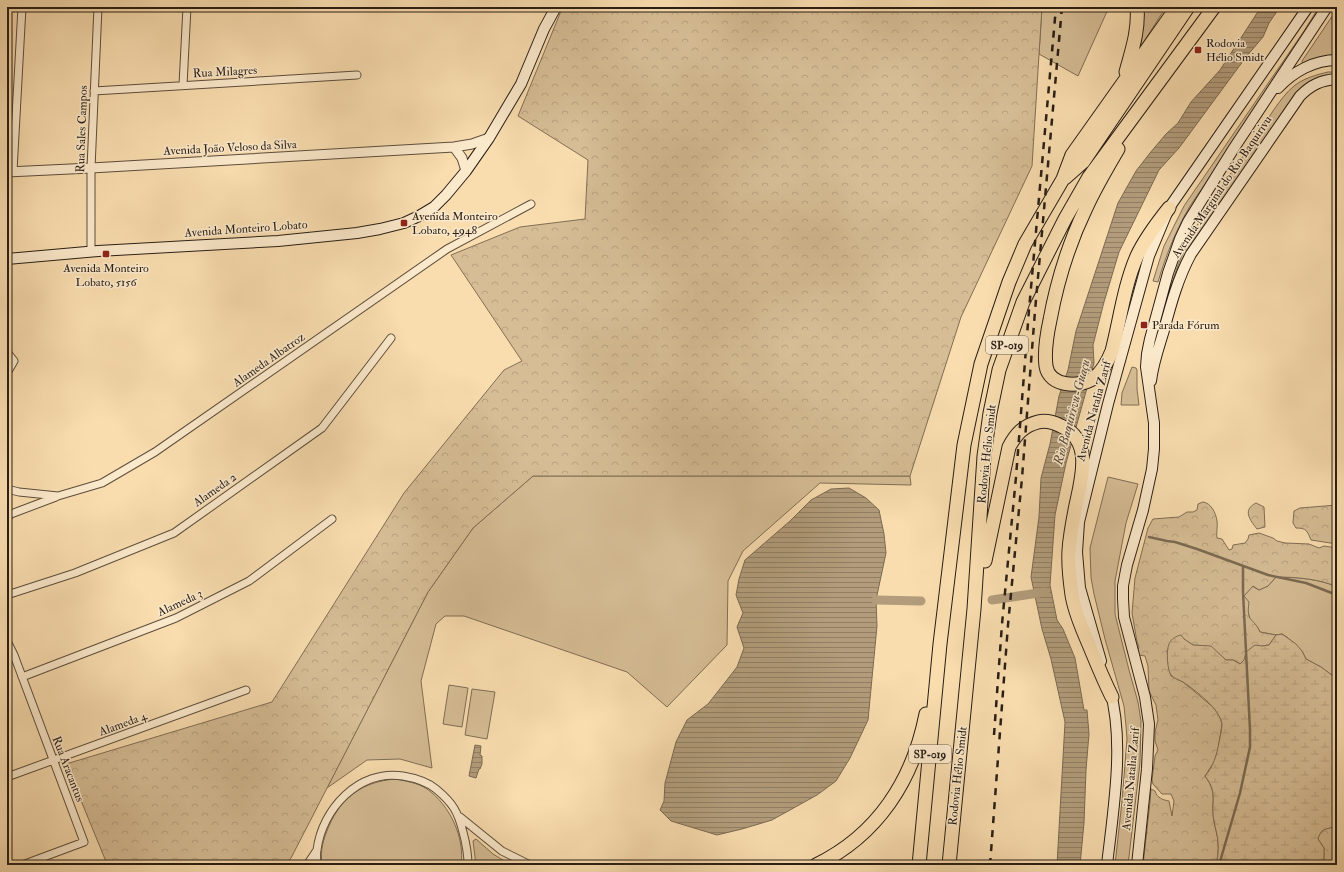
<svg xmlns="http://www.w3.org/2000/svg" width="1344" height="872" font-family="'IM FELL Double Pica',serif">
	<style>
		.green { fill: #d6bd95; stroke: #806e55 }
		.forest { fill: url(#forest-crowns); stroke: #806e55 }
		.wetland { fill: url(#wetland-marsh); stroke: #806e55 }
		.water { fill: url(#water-rules); stroke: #7b6a52 }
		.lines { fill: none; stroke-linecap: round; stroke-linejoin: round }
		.stream { stroke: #7b6a52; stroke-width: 2.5 }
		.canal { stroke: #b29c7b; stroke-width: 9 }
		.minor-casing { stroke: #5d4e3c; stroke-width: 9 }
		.tertiary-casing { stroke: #5d4e3c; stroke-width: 11 }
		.secondary-casing { stroke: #291e15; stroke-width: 12 }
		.motorway-casing { stroke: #291e15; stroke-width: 15 }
		.minor { stroke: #fbe9cb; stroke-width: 7 }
		.tertiary { stroke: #fbe9cb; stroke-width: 9 }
		.secondary { stroke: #fbe9cb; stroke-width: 10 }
		.motorway { stroke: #f9ddaf; stroke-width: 13 }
		.rail { stroke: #291e15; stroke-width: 2.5; stroke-dasharray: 7 7; stroke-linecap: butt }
		.poi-dot { fill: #8f2418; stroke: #fbe9cb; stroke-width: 1.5 }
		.labels { text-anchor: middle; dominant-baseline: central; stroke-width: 3; stroke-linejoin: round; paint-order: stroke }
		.shield { fill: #fbe9cb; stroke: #685b4c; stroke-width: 1 }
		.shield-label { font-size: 11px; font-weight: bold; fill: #291e15 }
		.poi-label { font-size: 12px; fill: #291e15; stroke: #fbe9cb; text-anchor: start }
		.street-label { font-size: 12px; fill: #291e15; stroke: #fbe9cb }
		.water-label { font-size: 13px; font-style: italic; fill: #594a39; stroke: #fbe9cb }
	</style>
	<defs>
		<pattern id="forest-crowns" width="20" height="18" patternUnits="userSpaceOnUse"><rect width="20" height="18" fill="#d6bd95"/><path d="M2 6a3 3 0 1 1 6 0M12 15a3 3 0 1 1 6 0" fill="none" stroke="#b8a280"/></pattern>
		<pattern id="wetland-marsh" width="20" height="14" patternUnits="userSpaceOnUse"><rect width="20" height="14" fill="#d6bd95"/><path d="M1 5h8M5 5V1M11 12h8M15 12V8" fill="none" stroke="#b8a280"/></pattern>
		<pattern id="water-rules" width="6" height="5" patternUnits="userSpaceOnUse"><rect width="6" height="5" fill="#b29c7b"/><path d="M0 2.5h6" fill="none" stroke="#917f64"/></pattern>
	</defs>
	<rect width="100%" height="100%" fill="#f9ddaf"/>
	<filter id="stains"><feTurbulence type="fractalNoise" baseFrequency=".005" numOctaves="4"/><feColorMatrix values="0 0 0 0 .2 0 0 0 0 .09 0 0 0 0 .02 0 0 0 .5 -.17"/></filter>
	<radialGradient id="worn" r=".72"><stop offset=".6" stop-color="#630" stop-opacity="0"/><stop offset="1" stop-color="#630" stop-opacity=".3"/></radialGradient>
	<path class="green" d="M1042 7H1109L1078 76 1039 54Z
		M1142 7H1166L1141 46 1143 21Z
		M1319 7H1325L1190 206C1176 230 1166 255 1158 282L1153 281 1164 246 1184 206 1304 31Z
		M1337 9V56L1303 65 1302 61Z
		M1328 72H1337V80L1317 81 1266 140 1178 268 1168 308C1172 249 1222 187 1255 139 1265 124 1280 97 1294 86 1304 78 1316 75 1328 72Z
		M1132 367 1136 368 1137 370V389L1139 405H1121L1122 393Z
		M533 476H910L911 485 820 483 743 551 728 581 727 645 667 707 627 672 464 616H445L436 624 421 681 432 768 400 759 367 760 327 788 428 592 473 528Z
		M1108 477 1138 484 1126 523 1115 581V614L1129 670 1138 702 1141 721 1140 763 1128 865H1115L1122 801 1127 739 1126 726 1124 706 1105 639 1094 594 1091 578 1090 548Z
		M1276 577C1295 577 1321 579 1337 587V679L1321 667 1306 659 1302 651 1287 637 1282 634 1276 635 1260 632 1258 628 1250 619 1244 596 1252 586 1259 590 1268 586Z
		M449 685 468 688 462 727 443 724Z
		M472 689 495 692 487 739 465 735Z
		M395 779C406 781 418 783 427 789 450 805 465 838 461 865H322C320 850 323 840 329 826 342 796 363 782 395 779Z
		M476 839 493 854 511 865H476L473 841Z"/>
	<path class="forest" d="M564 7H1042L1032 166 961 317 910 476H533L473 528 428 592 291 858 285 865H105L107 864 66 764 272 702 404 493 504 370 522 361 451 255 520 227 585 219 588 160 518 116 561 11Z
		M1203 502C1211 503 1216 513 1217 521 1218 527 1216 532 1217 538L1222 539 1229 550 1232 549 1233 545 1245 543 1248 539 1249 535 1259 533 1273 538 1277 541 1285 543 1309 544 1319 548 1324 546 1337 548V587C1321 579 1295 577 1276 577L1268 586 1259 590 1253 586 1244 596 1249 602C1246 624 1253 616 1260 632L1276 635 1269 645 1262 646 1241 664 1233 660H1226L1211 647 1193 645 1184 639 1167 650 1169 670 1171 676 1183 682 1213 707 1219 715 1222 724 1218 750 1214 762 1205 776C1219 796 1210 801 1214 821 1215 828 1218 836 1218 843 1219 850 1217 858 1217 865H1143L1150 802 1151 789 1155 791C1157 798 1163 800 1169 801L1172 816 1174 801 1171 794H1162L1153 784 1152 780 1155 756 1158 750 1155 741V732L1158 720 1156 705 1149 691 1148 666 1145 656 1139 655 1137 652 1139 647 1137 642 1132 613 1135 578 1148 528 1153 519 1179 517 1187 512H1193L1197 510 1198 504Z
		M1256 503 1264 507 1265 527 1257 529C1250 520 1242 510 1256 503Z
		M1337 505V544L1311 540C1307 531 1307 528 1296 528L1293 523 1294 511 1300 508Z
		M1337 823V865H1329L1324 860V848L1318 839C1322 824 1331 832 1337 823Z"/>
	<path class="wetland" d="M1282 634 1296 644 1302 651 1306 659 1321 667 1337 679V803L1336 809 1337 823C1331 832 1322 824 1318 839L1324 848V860L1329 865H1217C1217 858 1219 850 1218 843 1218 836 1215 828 1214 821 1210 802 1219 794 1205 776 1213 767 1217 755 1219 742 1220 737 1222 730 1222 724 1220 709 1195 690 1183 682 1180 680 1175 679 1172 676 1167 672 1166 650 1169 644 1171 639 1176 636 1181 635L1184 639 1193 645 1211 646 1226 660H1233L1240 664 1244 660 1246 652 1255 645 1262 646 1269 645 1276 635Z"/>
	<path class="water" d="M1261 7H1280L1269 23 1263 37 1246 57 1179 148 1159 170 1119 252 1104 302 1093 345 1094 363 1066 463 1055 515 1050 585 1057 620 1063 629 1075 658 1084 710H1087L1089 734 1086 770 1084 823 1080 865H1057L1065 722 1051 659 1042 629 1031 577 1039 517 1041 478 1050 444 1059 396 1068 370 1076 331 1118 203 1136 171 1150 153 1166 134 1178 123 1191 102 1220 70Z
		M849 488 866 498 879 510 884 534 886 553 876 600 877 626 868 720 850 758 836 781 817 795 772 820 742 829 717 835 671 821 660 810 664 801 665 783 676 742 687 720 708 704 723 685 737 667 744 648 737 627 743 613 736 595 739 579 745 560 790 521 811 500 831 489Z
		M475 745 481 746 480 755 482 756V764L480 769H479L476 778 469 776Z"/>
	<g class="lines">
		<path class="stream" d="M1149 537 1167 541 1175 542 1197 549 1268 575 1306 583 1337 595
			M1219 865 1240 793 1250 747V730L1243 592V566"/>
		<path class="canal" d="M876 600 921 601
			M992 600 1045 592"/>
		<defs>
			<path id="minor" d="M183 85 187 7
				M94 91 357 75
				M13 171 22 7
				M91 252V168L98 7
				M7 352 14 361 7 373
				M7 489 19 492 58 496 102 483 155 452 447 249 531 204
				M7 518 11 514 56 497
				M7 595 75 573 174 533 322 428 391 338
				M7 641 14 655 84 842 22 865
				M7 660 14 655
				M22 677 176 618 249 581 332 519
				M7 777 246 690
				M460 817 502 851 530 865
				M307 865 317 850
				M317 865C317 860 316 855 317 850 322 809 359 769 403 776 415 778 426 781 436 789 453 803 458 812 463 832 466 843 468 854 468 865"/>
			<path id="tertiary" d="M454 147 462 158 466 171
				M7 172 91 168 454 147 472 144 489 138"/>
			<path id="secondary" d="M1278 88C1293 72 1314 60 1337 60
				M7 259 98 251 278 241 357 233 380 229 404 223 419 216 434 207 446 195 466 171 489 138 521 84 544 29 556 7
				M1151 381C1153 363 1159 347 1164 330 1171 304 1178 278 1191 254L1300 96C1311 85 1321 80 1337 79
				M1101 661 1080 588 1077 552 1079 522 1108 404 1149 256 1169 208 1308 7
				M1107 865C1113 811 1125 743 1110 690
				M1137 865 1147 769 1149 724 1145 697 1124 617 1123 599V586L1127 565 1143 510 1152 469 1154 449V423L1146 367 1147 354 1150 339 1168 273 1180 239 1188 222 1234 148 1327 7"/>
			<path id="motorway" d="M1126 72C1132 50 1139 30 1137 7
				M1118 149C1107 168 1095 188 1086 208 1069 243 1057 282 1050 320 1047 334 1044 351 1046 366 1049 387 1080 388 1094 378 1103 371 1108 361 1112 351 1120 320 1124 286 1137 256 1145 239 1157 223 1169 208
				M1065 178 1083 162 1188 7
				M985 561 1009 447C1016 434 1023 426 1038 422 1046 420 1053 422 1061 426 1093 440 1082 478 1076 505 1073 520 1070 535 1069 550 1068 565 1070 581 1072 595 1075 614 1083 630 1090 647 1097 664 1104 681 1112 697
				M816 865C878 835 913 780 926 714
				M919 865 940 644 964 445 981 364 1009 282 1025 244 1063 179 1072 155 1177 7
				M949 865 974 609 984 456 990 413 999 370 1023 302 1065 219 1089 177 1214 7"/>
		</defs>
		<use href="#minor" class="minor-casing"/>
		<use href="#tertiary" class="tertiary-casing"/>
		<use href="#secondary" class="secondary-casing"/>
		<use href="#motorway" class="motorway-casing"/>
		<use href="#minor" class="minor"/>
		<use href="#tertiary" class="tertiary"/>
		<use href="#secondary" class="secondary"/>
		<use href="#motorway" class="motorway"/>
		<path class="rail" d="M994 735 1002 624 1016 477 1029 310 1056 7
			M990 865 1008 625 1022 478 1035 311 1062 7"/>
	</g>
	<g class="poi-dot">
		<rect x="1194" y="46" width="8" height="8" rx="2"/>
		<rect x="400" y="219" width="8" height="8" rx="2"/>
		<rect x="102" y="250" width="8" height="8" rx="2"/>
		<rect x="1140" y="321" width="8" height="8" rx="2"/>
	</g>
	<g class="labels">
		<g class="shield">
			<rect x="986" y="336" width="42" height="18" rx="3"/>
			<rect x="909" y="745" width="42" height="18" rx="3"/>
		</g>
		<g class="shield-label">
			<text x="1007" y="345">SP-019</text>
			<text x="930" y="754">SP-019</text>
		</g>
		<g class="poi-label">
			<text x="1206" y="43">Rodovia<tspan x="1206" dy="14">Hélio Smidt</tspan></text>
			<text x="412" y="216">Avenida Monteiro<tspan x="412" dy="14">Lobato, 4948</tspan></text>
			<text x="106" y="268" text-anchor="middle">Avenida Monteiro<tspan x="106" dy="14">Lobato, 5156</tspan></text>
			<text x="1152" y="325">Parada Fórum</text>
		</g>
		<g class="street-label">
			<text transform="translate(225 72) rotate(-3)">Rua Milagres</text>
			<text transform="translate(82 129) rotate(-88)">Rua Sales Campos</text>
			<text transform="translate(230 148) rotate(-3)">Avenida João Veloso da Silva</text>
			<text transform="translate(1222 187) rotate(-56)">Avenida Marginal do Rio Baquirivu</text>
			<text transform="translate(246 229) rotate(-4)">Avenida Monteiro Lobato</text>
			<text transform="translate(269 360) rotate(-35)">Alameda Albatroz</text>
			<text transform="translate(1094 411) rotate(-75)">Avenida Natalia Zarif</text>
			<text transform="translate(987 454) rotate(-84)">Rodovia Hélio Smidt</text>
			<text transform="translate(215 490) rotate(-35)">Alameda 2</text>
			<text transform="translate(180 603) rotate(-25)">Alameda 3</text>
			<text transform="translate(123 724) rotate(-20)">Alameda 4</text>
			<text transform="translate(68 769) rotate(69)">Rua Aracantus</text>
			<text transform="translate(958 776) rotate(-84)">Rodovia Hélio Smidt</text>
			<text transform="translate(1131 779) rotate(-85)">Avenida Natalia Zarif</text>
		</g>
		<g class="water-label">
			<text transform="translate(1072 412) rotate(-75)">Rio Baquirivu-Guaçu</text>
		</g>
	</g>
	<rect width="1344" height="872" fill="none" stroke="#f9ddaf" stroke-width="24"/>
	<rect x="8" y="8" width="1328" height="856" fill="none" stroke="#291e15" stroke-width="2"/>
	<rect x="12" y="12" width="1320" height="848" fill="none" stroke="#291e15"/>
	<rect width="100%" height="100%" filter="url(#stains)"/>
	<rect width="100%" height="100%" fill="url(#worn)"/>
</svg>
